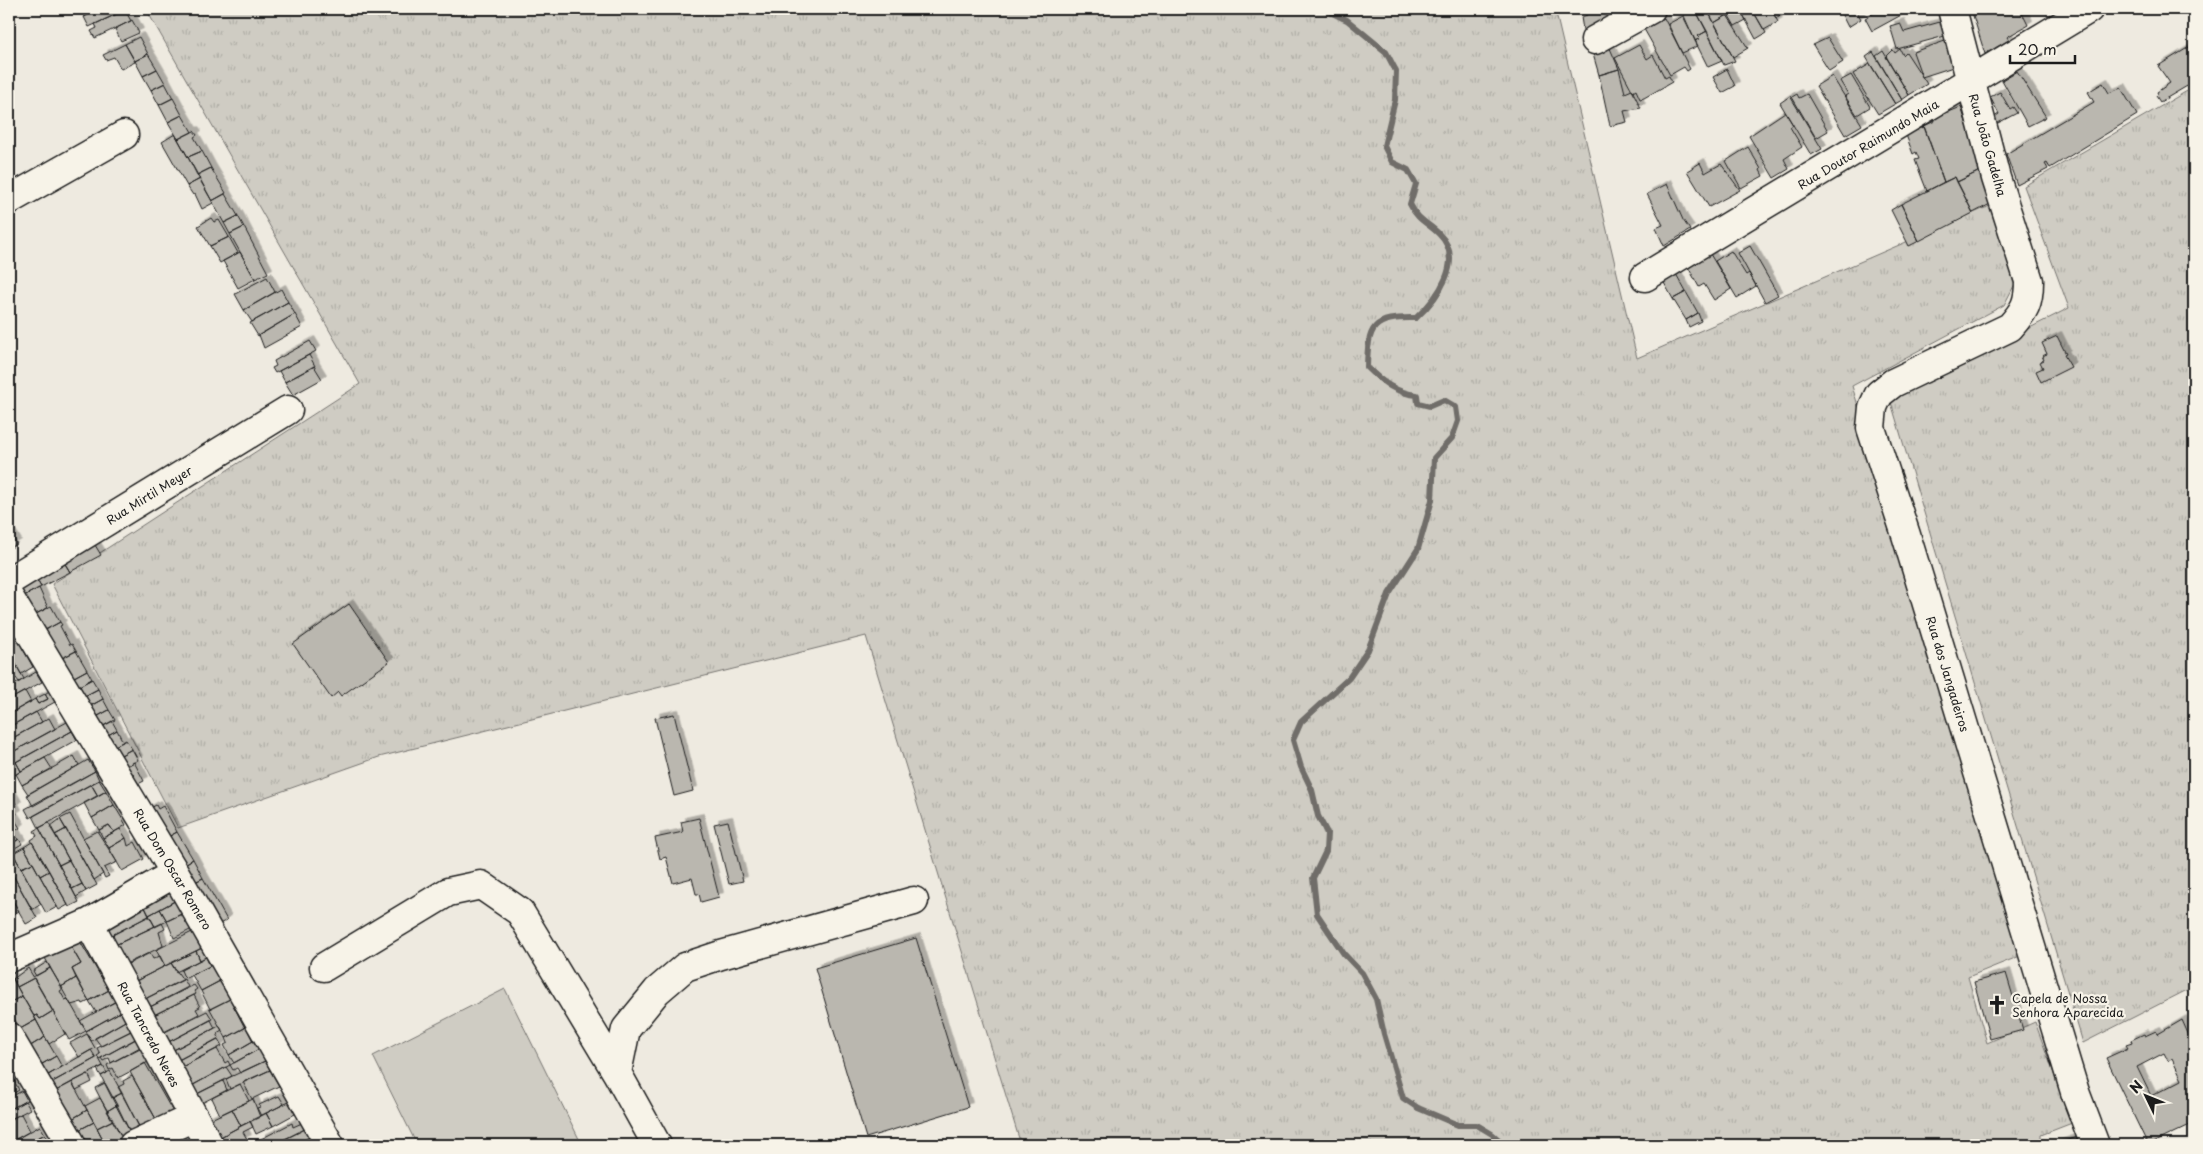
<svg xmlns="http://www.w3.org/2000/svg" width="2203" height="1154" font-family="'Playpen Sans',sans-serif">
	<style>
		.grass { fill: url(#grass-tufts); stroke: #767470 }
		.pitch { fill: #cfccc3; stroke: #767470 }
		.lines { fill: none; stroke-linecap: round; stroke-linejoin: round }
		.stream { stroke: #6f6d69; stroke-width: 6 }
		.building { fill: #bab7af; stroke: #1c1c1c; fill-rule: evenodd; filter: url(#shadow) }
		.minor-casing { stroke: #1c1c1c; stroke-width: 31 }
		.minor { stroke: #f7f3e8; stroke-width: 28 }
		.labels { text-anchor: middle; dominant-baseline: central; stroke-width: 4.5; stroke-linejoin: round; paint-order: stroke }
		.street-label { font-size: 12px; fill: #1c1c1c; stroke: #f7f3e8 }
		.poi-label { font-size: 12px; fill: #1c1c1c; stroke: #f7f3e8; text-anchor: start }
	</style>
	<defs>
		<pattern id="grass-tufts" width="24" height="20" patternUnits="userSpaceOnUse" patternTransform="scale(1.25)"><rect width="24" height="20" fill="#cfccc3"/><path d="M3 7l-1-3M5 7V3M7 7l1-3M15 17l-1-3M17 17v-4M19 17l1-3" fill="none" stroke="#b1afa7"/></pattern>
		<filter id="shadow"><feDropShadow dx="4.5" dy="-4.5" stdDeviation="0" flood-color="#0004"/></filter>
	</defs>
	<rect width="100%" height="100%" fill="#eeeae0"/>
	<filter id="ink" filterUnits="userSpaceOnUse"><feTurbulence type="fractalNoise" baseFrequency=".02" numOctaves="2"/><feDisplacementMap in="SourceGraphic" scale="10" xChannelSelector="R" yChannelSelector="G"/><feConvolveMatrix kernelMatrix="1 2 1 2 8 2 1 2 1" color-interpolation-filters="sRGB"/></filter>
	<g filter="url(#ink)">
		<path class="grass" d="M146 9H1555L1637 358 1992 205 2018 278 2004 305 1852 386 2025 954 1968 977 1987 1043 2035 1022 2072 1123 2041 1135V1145H1021L866 636 379 757 178 828 52 584 360 384Z
			M2194 87V994L2191 988 2083 1043 1890 399 2069 308 2024 186Z"/>
		<path class="pitch" d="M505 989 582 1145H417L373 1056Z"/>
		<g class="lines">
			<path class="stream" d="M1324 9 1347 20 1386 52 1396 71 1395 100 1384 146 1392 162 1408 170 1416 184 1410 204C1418 221 1427 222 1439 234 1466 260 1437 299 1416 318 1372 317 1368 326 1367 367 1382 382 1396 393 1417 395L1418 403 1430 406 1444 400 1456 407 1458 421 1452 438 1434 458 1432 500 1418 549 1389 594 1368 650 1349 678 1301 722 1293 740 1301 767 1312 790 1318 816 1327 833 1326 851 1313 878 1317 914 1344 954 1362 973 1376 999 1384 1034 1403 1098 1418 1108 1458 1125H1477L1492 1134 1505 1145"/>
		</g>
		<path class="building" d="M80 9H99L84 17Z
			M99 9H128L89 27 84 17Z
			M1584 9H1602L1609 21 1583 30 1581 17 1587 15Z
			M1602 9H1614L1617 14 1608 19Z
			M1681 9H1695L1707 31 1698 36 1700 38 1695 41Z
			M1695 9H1707L1735 61 1724 65Z
			M1707 9H1724L1728 15 1714 23Z
			M1725 9H1740L1746 20 1735 26Z
			M1740 9H1752L1766 33 1756 39Z
			M1752 9H1771L1778 22 1764 30Z
			M1771 9H1781L1783 13 1776 18Z
			M1839 9H1850L1852 12 1856 10 1861 19 1848 27Z
			M1881 9H1903L1905 13 1872 31 1865 18Z
			M1971 9H2020L2028 25 2007 37 2009 40 1985 54Z
			M125 10 131 21 95 38 91 31 97 28 95 24Z
			M1727 15 1748 48 1733 57 1714 23Z
			M1683 16 1698 46 1682 53 1668 24Z
			M1664 18 1690 69 1687 71 1684 67 1670 75 1644 29Z
			M132 20 139 33 121 41 115 29Z
			M1940 22 1945 36 1897 49 1890 26 1900 23 1904 32Z
			M1707 31 1722 61 1708 67 1695 41 1700 38 1698 36Z
			M139 37 148 54 135 61 125 44Z
			M1828 38 1843 62 1829 71 1813 45Z
			M1945 41 1953 67 1922 77 1913 52Z
			M125 44 135 62 121 69 114 57 106 60 103 55Z
			M2194 44V82L2160 102 2156 96 2158 94 2157 92 2170 83 2158 66Z
			M1639 45 1647 59 1653 55 1665 78 1669 76 1672 82 1644 98 1640 99 1636 90 1633 92 1615 58Z
			M1609 46 1619 69 1599 75 1593 54Z
			M1900 49 1903 55 1906 52 1927 84 1909 95 1886 57 1893 50 1895 53Z
			M1883 51 1909 95 1902 100 1876 56Z
			M1873 52 1902 100 1895 104 1866 57Z
			M148 54 157 69 143 76 135 61Z
			M1870 64 1895 104 1878 114 1853 74Z
			M157 69 165 83 151 90 143 76Z
			M1619 69 1625 93 1632 90 1641 108 1624 111 1627 122 1610 126 1599 75Z
			M1727 69 1735 86 1722 93 1713 77Z
			M2017 71 2046 117 2028 126 2002 80Z
			M1851 75 1870 107 1857 115 1845 96 1848 94 1840 81Z
			M1832 76 1862 125 1845 135 1816 86Z
			M165 83 173 98 159 105 151 90Z
			M2103 83 2109 93 2121 88 2137 115 2050 168 2047 163 2045 164 2048 169 2017 185 2006 154 2094 102 2088 92Z
			M2000 92 2010 109 2013 107 2017 113 1996 124 1993 118 1999 114 1990 97Z
			M1797 94 1799 98 1807 94 1828 131 1816 138 1792 97Z
			M1790 96 1822 149 1811 155 1780 103Z
			M173 98 182 115 168 122 159 105Z
			M1961 107 1982 170 1957 182 1955 177 1944 182 1924 126 1935 121 1934 118Z
			M1785 112 1793 125 1790 127 1802 147 1784 159 1789 169 1774 178 1749 136Z
			M182 115 192 132 178 139 168 122Z
			M1924 127 1944 182 1927 191 1915 160 1919 159 1916 152 1913 154 1906 135Z
			M194 131 197 135 194 137 202 151 188 157 178 139Z
			M175 134 200 179 187 186 162 142Z
			M1748 147 1761 169 1760 170 1763 176 1741 188 1726 161Z
			M202 151 211 168 197 175 188 157Z
			M1700 163 1705 173 1721 164 1740 190 1709 207 1687 171Z
			M211 168 226 193 212 201 197 175Z
			M1982 170 1992 203 1973 213 1957 182Z
			M1955 177 1973 213 1919 241 1901 204Z
			M200 179 213 203 202 209 195 194 193 195 187 186Z
			M1667 184 1683 220 1690 230 1664 246 1656 228 1663 225 1647 194Z
			M225 194 238 216 224 223 212 201Z
			M1901 204 1919 241 1909 246 1891 210Z
			M238 216 244 227 230 234 224 223Z
			M211 218 214 222 219 220 229 237 210 246 198 226Z
			M244 227 268 273 255 279 230 234Z
			M229 237 238 253 220 263 210 246Z
			M1750 246 1778 295 1765 302 1738 253Z
			M1731 251 1746 275 1749 273 1756 286 1737 298 1715 261Z
			M240 252 255 279 238 288 223 261Z
			M1710 254 1731 289 1714 300 1704 284 1699 287 1688 267Z
			M1676 274 1686 292 1673 299 1663 281Z
			M267 277 275 292 244 310 235 294Z
			M281 289 288 302 252 322 244 310Z
			M1686 292 1698 313 1686 320 1673 299Z
			M288 302 295 314 258 336 250 323Z
			M1698 313 1701 321 1689 327 1686 320Z
			M295 314 302 327 264 348 259 335Z
			M2057 336 2066 354 2064 355 2071 367 2041 382 2036 371 2043 368 2040 362 2044 360 2042 356 2047 354 2042 343Z
			M310 341 316 351 275 373 272 368 276 366 274 361Z
			M309 355 315 366 285 382 279 371Z
			M314 366 322 379 293 395 285 382Z
			M9 531 17 544 9 549Z
			M95 545 101 555 70 572 64 562Z
			M64 562 70 572 41 587 36 578Z
			M36 579 41 587 22 597 17 588Z
			M39 588 48 608 32 616 22 597Z
			M349 604 389 662 341 696 338 692 331 698 293 644Z
			M51 606 60 622 41 632 32 616Z
			M9 619 11 623 9 624 33 667 21 674 9 652Z
			M60 622 62 625 60 626 70 645 72 644 76 651 54 662 39 634Z
			M76 651 87 670 65 682 54 662Z
			M9 652 24 679 19 682 16 678 10 681 9 680Z
			M87 670 92 679 70 691 65 682Z
			M36 672 42 682 11 699 9 688Z
			M92 679 98 689 75 701 70 691Z
			M98 689 103 699 83 710 77 700Z
			M25 691 31 702 9 714V700Z
			M49 691 55 702 9 727V714L35 699 38 704 48 699 45 694Z
			M45 694 48 699 38 704 35 699Z
			M103 699 109 710 89 721 83 710Z
			M109 710 115 720 94 731 89 721Z
			M36 712 42 722 9 740V727Z
			M674 714 693 791 674 796 655 718Z
			M49 718 55 729 9 754V740Z
			M112 721 117 730 99 740 94 731Z
			M67 722 72 731 10 765 9 754Z
			M117 730 123 742 105 751 99 740Z
			M72 731 77 740 21 771 16 762Z
			M126 740 132 749 110 761 105 751Z
			M132 749 138 760 116 772 110 761Z
			M74 756 79 765 28 794 22 785Z
			M45 758 52 769 22 785 16 774Z
			M88 760 95 771 33 806 27 795Z
			M16 762 21 771 15 775 10 766Z
			M134 762 144 781 128 789 118 771Z
			M95 771 99 780 30 818 25 809Z
			M99 780 106 791 98 796 91 784Z
			M91 784 98 796 39 828 33 816Z
			M106 791 114 805 92 818 84 803Z
			M9 792 15 802 9 805Z
			M15 802 17 806 14 808 17 814 9 819V805Z
			M114 805 126 825 114 832 109 825 99 830 92 818Z
			M156 805 158 809 163 806 177 832 161 841 144 812Z
			M70 814 103 874 94 880 60 819Z
			M13 817 20 828 9 834V819Z
			M699 818 719 897 701 902 699 894H696L692 878 673 883 666 857 660 859 655 838 683 832 681 822Z
			M60 819 66 829 55 835 50 827Z
			M728 821 743 881 729 884 714 824Z
			M49 823 69 860 59 865 39 828Z
			M109 825 114 832 103 838 99 830Z
			M39 828 79 902 69 907 31 840 37 836 34 831Z
			M66 829 97 885 86 891 55 835Z
			M120 829 126 838 109 848 103 838Z
			M14 831 18 840 9 845V834Z
			M97 831 117 862 104 868 109 876 105 878 83 838Z
			M177 832 193 859 178 868 161 841Z
			M126 838 128 846 135 842 144 859 122 871 109 848Z
			M19 839 22 844 11 850 9 845Z
			M32 842 49 871 40 876 24 847Z
			M9 846 41 904 32 910 9 868Z
			M24 847 33 863 21 868 11 850 13 849 15 852Z
			M193 859 203 878 189 885 178 868Z
			M69 860 82 884 72 889 59 865Z
			M33 863 57 907 46 913 21 868Z
			M9 868 37 918 26 924 9 894Z
			M49 871 68 905 59 910 40 876Z
			M203 878 227 920 212 928 189 885Z
			M82 884 86 891 76 897 72 889Z
			M170 887 177 900 149 915 142 901Z
			M9 894 19 911 14 914 11 910 9 911Z
			M178 899 185 912 167 921 160 909Z
			M142 901 149 916 105 939 97 924Z
			M160 909 167 921 155 927 149 915Z
			M184 913 192 929 174 938 167 921Z
			M149 916 155 926 109 948 104 939Z
			M162 923 165 929 159 932 163 946 124 965 113 946Z
			M194 931 202 948 165 966 156 950Z
			M916 938 968 1107 866 1138 815 968Z
			M79 940 109 990 89 1001 72 969 81 964 70 945Z
			M70 945 81 964 72 969 76 978 61 987 45 958Z
			M202 948 206 957 200 960 196 951Z
			M196 951 200 960 176 972 171 963Z
			M150 953 153 959 160 956 165 966 130 984 120 968Z
			M206 957 210 966 186 978 183 975 181 970Z
			M47 962 50 968 36 976 33 971Z
			M171 963 183 980 139 1002 130 984Z
			M212 965 220 981 201 991 192 975Z
			M28 968 34 978 17 987 13 979Z
			M50 968 63 989 60 991 65 1000 68 999 86 1031 69 1040 33 977Z
			M2006 973 2023 1030 1990 1039 1974 982Z
			M12 977 22 996 9 1003V979Z
			M34 978 53 1011 40 1019 37 1015 34 1016 17 987Z
			M76 978 89 1001 83 1004 82 1002 71 1005 61 987Z
			M184 979 188 987 144 1010 139 1002Z
			M220 981 230 999 210 1009 201 991Z
			M194 985 197 989 194 991 196 994 150 1017 144 1010Z
			M111 989 117 1001 96 1012 89 1001Z
			M194 995 200 1007 196 1009 199 1014 160 1034 150 1017Z
			M22 996 36 1020 20 1029 9 1010V1003Z
			M230 999 245 1028 226 1038 210 1009Z
			M116 1001 122 1011 86 1031 80 1021Z
			M9 1010 20 1029 17 1031 9 1015Z
			M53 1011 65 1034 49 1044 34 1016 37 1015 40 1019Z
			M122 1011 127 1020 91 1041 86 1031Z
			M207 1011 212 1019 161 1046 157 1036Z
			M36 1020 45 1037 29 1047 20 1029Z
			M127 1020 133 1030 101 1046 95 1038Z
			M211 1020 215 1028 166 1054 161 1046Z
			M2182 1020 2194 1047V1123L2148 1145 2106 1058 2128 1048 2126 1045 2132 1043 2131 1040 2144 1034 2145 1036 2156 1031 2158 1034ZM2164 1053 2168 1061 2172 1059 2182 1080 2151 1096 2137 1067Z
			M219 1026 222 1030 217 1033 219 1038 171 1064 166 1054Z
			M246 1027 253 1041 229 1055 224 1045 228 1043 226 1038Z
			M133 1030 138 1038 99 1059 97 1056 100 1054 97 1048Z
			M87 1034 95 1048 79 1057 70 1043Z
			M45 1037 56 1056 37 1067 27 1048Z
			M137 1038 142 1047 111 1063 109 1058 103 1061 101 1058Z
			M218 1039 222 1046 176 1070 171 1064Z
			M253 1041 259 1049 234 1063 229 1055Z
			M142 1046 150 1061 118 1078 113 1068 109 1070 107 1065Z
			M217 1049 225 1063 228 1061 230 1065 186 1089 176 1070Z
			M259 1049 265 1061 240 1073 237 1068 233 1070 230 1065Z
			M91 1050 96 1058 47 1085 43 1078Z
			M56 1056 62 1067 43 1078 37 1067Z
			M98 1057 103 1066 52 1093 47 1085Z
			M265 1061 270 1070 230 1089 226 1079Z
			M145 1063 173 1112 157 1121 130 1072Z
			M103 1066 107 1073 101 1076 97 1069Z
			M226 1067 232 1076 189 1098 184 1090Z
			M270 1070 279 1086 252 1099 243 1082Z
			M110 1071 122 1093 112 1098 101 1076Z
			M88 1074 92 1082 76 1090 72 1082Z
			M11 1075 19 1090 9 1096V1076Z
			M132 1076 156 1119 140 1128 118 1087 124 1084 123 1081Z
			M223 1081 227 1090 194 1107 189 1098Z
			M72 1082 87 1110 67 1122 52 1093Z
			M105 1083 117 1105 107 1111 95 1088Z
			M240 1084 249 1101 220 1115 212 1098Z
			M22 1091 27 1100 9 1110V1098Z
			M122 1093 140 1129 131 1134 112 1098Z
			M279 1096 284 1104 261 1116 257 1108 260 1107 259 1105Z
			M100 1098 113 1120 97 1128 85 1106Z
			M253 1099 260 1117 241 1126 232 1109Z
			M25 1101 30 1109 9 1120V1110Z
			M289 1102 295 1114 273 1126 266 1113Z
			M117 1105 131 1134 123 1139 107 1111Z
			M232 1109 241 1126 213 1141 203 1123Z
			M87 1110 94 1122 73 1133 67 1122Z
			M266 1113 273 1126 256 1134 250 1121Z
			M21 1114 30 1131 9 1143V1120Z
			M113 1120 123 1139 111 1145H106L97 1128Z
			M250 1121 253 1127 243 1132 247 1139 235 1145H216L213 1141Z
			M94 1122 106 1145H83L77 1131Z
			M292 1123 293 1127 302 1123 305 1129 273 1145H264L261 1139Z
			M40 1126 45 1134 24 1145H9V1143Z
			M175 1129 184 1145H144Z
			M305 1129 310 1137 294 1145H281L279 1142Z
			M45 1134 50 1143 47 1145H29L28 1143Z
			M2080 1136 2084 1145H2054Z
			M310 1137 314 1145H294Z"/>
		<g class="lines">
			<defs>
				<path id="minor" d="M1952 9 1996 178 2029 281C2029 303 2025 310 2010 327L1893 383 1879 394 1873 407 1871 428 1906 535 2075 1092 2095 1145
					M1595 40 1651 9
					M9 200 124 135
					M1645 277 2089 9
					M9 581 288 410
					M9 597 175 873 330 1145
					M89 923 209 1145
					M9 958 89 923 175 873
					M324 967 448 892 481 885 520 912 617 1073 657 1145
					M9 1037 72 1145
					M617 1073 626 1029 657 991 685 967 721 955 914 901
					M133 1145 194 1117"/>
			</defs>
			<use href="#minor" class="minor-casing"/>
			<use href="#minor" class="minor"/>
		</g>
	</g>
	<defs>
		<symbol id="church-bare" viewBox="-9 -9 18 18"><path d="M-1.2-6h2.4v3.5h3.3v2.4h-3.3V6h-2.4V-.1h-3.3v-2.4h3.3Z" fill="#1c1c1c" stroke="#f7f3e8" stroke-width="2.5" paint-order="stroke"/></symbol>
	</defs>
	<g fill-rule="evenodd">
		<use href="#church-bare" x="1983" y="991" width="28" height="28"/>
	</g>
	<g class="labels">
		<g class="street-label">
			<text transform="translate(1868 144) rotate(-31)">Rua Doutor Raimundo Maia</text>
			<text transform="translate(1988 145) rotate(74)">Rua João Gadelha</text>
			<text transform="translate(149 495) rotate(-32)">Rua Mirtil Meyer</text>
			<text transform="translate(1948 674) rotate(73)">Rua dos Jangadeiros</text>
			<text transform="translate(173 869) rotate(59)">Rua Dom Oscar Romero</text>
			<text transform="translate(149 1034) rotate(62)">Rua Tancredo Neves</text>
		</g>
		<g class="poi-label">
			<text x="2012" y="998">Capela de Nossa<tspan x="2012" dy="14">Senhora Aparecida</tspan></text>
		</g>
	</g>
	<rect width="2203" height="1154" fill="none" stroke="#f7f3e8" stroke-width="30"/>
	<rect x="15" y="15" width="2173" height="1124" fill="none" stroke="#1c1c1c" stroke-width="2" filter="url(#ink)"/>
	<g transform="translate(2146 1096) rotate(313)" stroke="#f7f3e8" stroke-width="4" paint-order="stroke">
	<path d="M0-4L9 19L0 12L-9 19Z" fill="#1c1c1c"/>
	<text y="-8" font-size="14" font-weight="bold" text-anchor="middle" fill="#1c1c1c">N</text>
	</g>
	<path d="M2010 55v8h65v-8" fill="none" stroke="#1c1c1c" stroke-width="2.5"/>
	<text x="2018" y="55" font-size="15" fill="#1c1c1c" stroke="#f7f3e8" stroke-width="4" paint-order="stroke">20 m</text>
</svg>
